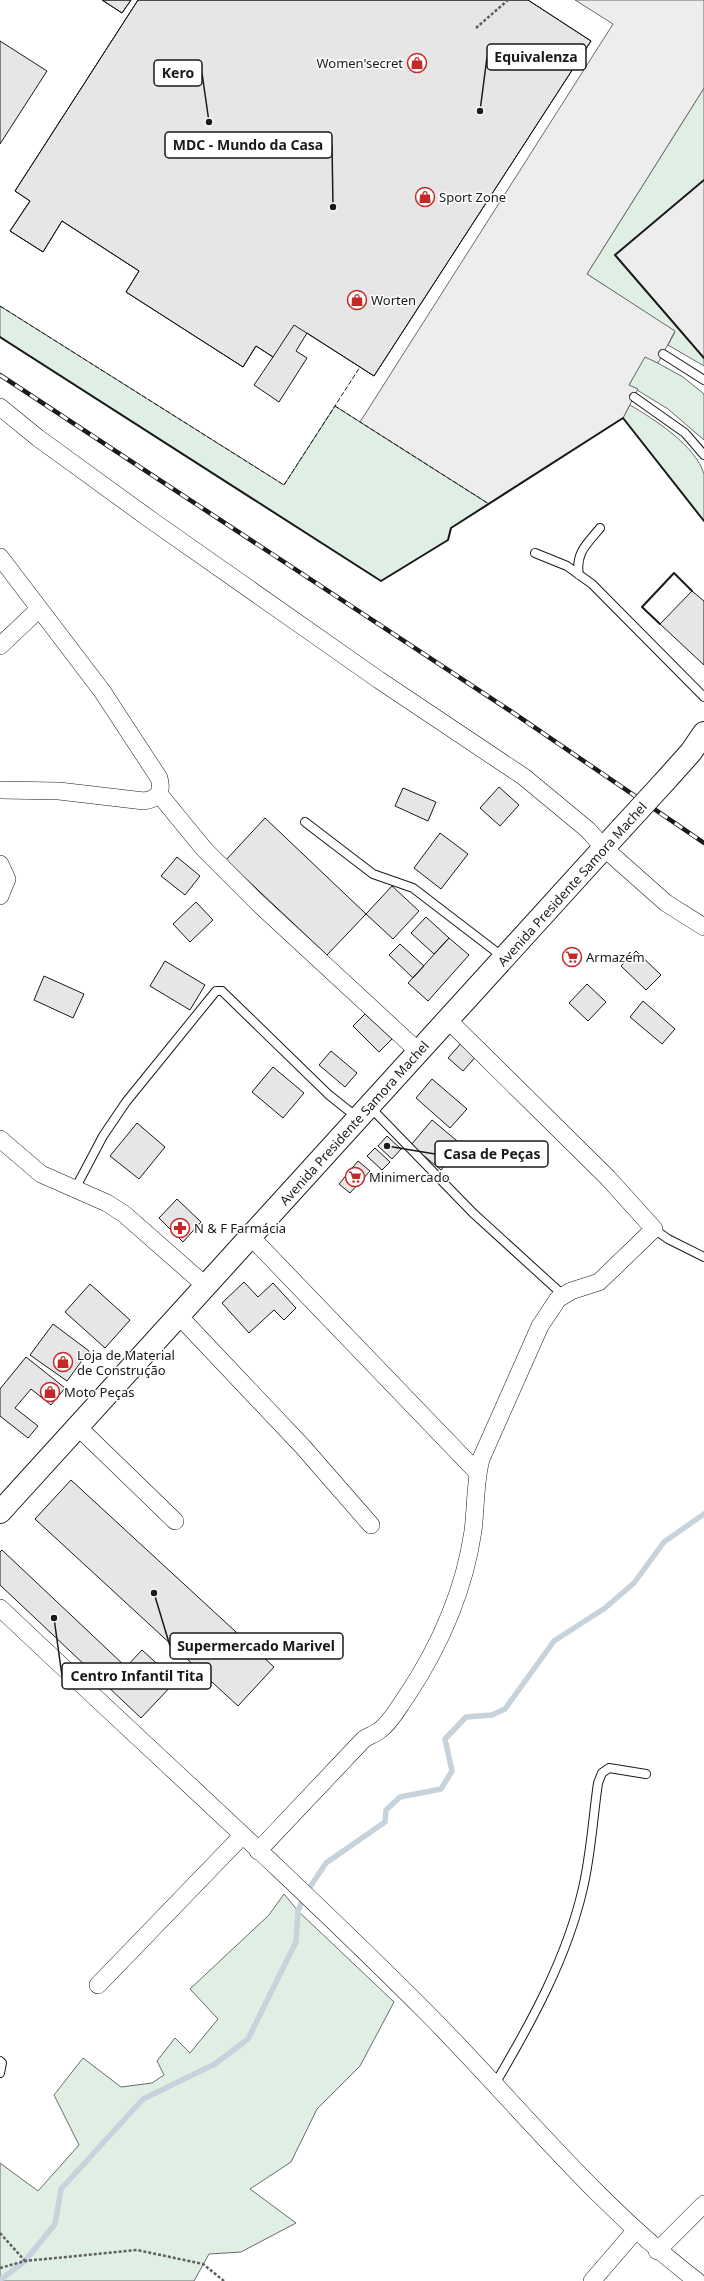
<svg xmlns="http://www.w3.org/2000/svg" width="704" height="2281" font-family="'Noto Sans',sans-serif">
	<style>
		.green { fill: #e0efe3; stroke: #6a6a6a }
		.parking { fill: #ededed; stroke: #6a6a6a }
		.lines { fill: none; stroke-linecap: round; stroke-linejoin: round }
		.stream { stroke: #c6d2dc; stroke-width: 5.5 }
		.building { fill: #e6e6e6; stroke: #1a1a1a }
		.service-casing { stroke: #1a1a1a; stroke-width: 10 }
		.minor-casing { stroke: #1a1a1a; stroke-width: 18 }
		.secondary-casing { stroke: #1a1a1a; stroke-width: 24 }
		.path { stroke: #5f5f5f; stroke-width: 2.5; stroke-dasharray: 3 2; stroke-linecap: butt }
		.service { stroke: #fff; stroke-width: 8 }
		.minor { stroke: #fff; stroke-width: 17 }
		.secondary { stroke: #fff; stroke-width: 22 }
		.rail-casing { stroke: #1a1a1a; stroke-width: 4.5 }
		.rail { stroke: #fff; stroke-width: 3; stroke-dasharray: 9; stroke-linecap: butt }
		.secondary-bridge-casing { stroke: #1a1a1a; stroke-width: 24; stroke-linecap: butt }
		.secondary-bridge { stroke: #fff; stroke-width: 22 }
		.fence { stroke: #1a1a1a; stroke-width: 1; stroke-dasharray: 5 2; stroke-linecap: butt }
		.wall { stroke: #1a1a1a; stroke-width: 2 }
		.labels { text-anchor: middle; dominant-baseline: central; stroke-width: 3; stroke-linejoin: round; paint-order: stroke }
		.poi-label { font-size: 13px; fill: #1a1a1a; stroke: #fff; text-anchor: start }
		.street-label { font-size: 13px; fill: #1a1a1a; stroke: #fff }
		.leader { fill: none; stroke: #1a1a1a; stroke-width: 1.5 }
		.callout-dot { fill: #1a1a1a; stroke: #fff; stroke-width: 1.5 }
		.callout { fill: #fff; stroke: #1a1a1a; stroke-width: 1.5 }
		.callout-label { font-size: 14px; text-anchor: middle; font-weight: bold; fill: #1a1a1a }
	</style>
	<rect width="100%" height="100%" fill="#fff"/>
	<path class="green" d="M704 88V180L615 255 704 358V366L668 345 675 332 587 274Z
		M0 306 284 485 335 406 489 504 451 528 448 540 381 581 0 337Z
		M645 356 683 377 704 394V440L668 409 629 385Z
		M630 405C654 419 696 446 704 474 704 486 704 509 704 521L623 418Z
		M284 1894 298 1911 394 2002 360 2066 317 2109 291 2162 250 2189 296 2223 241 2252 209 2254 194 2281H0V2163L38 2191 79 2145 54 2095 83 2058 121 2087 152 2083 164 2075 157 2061 175 2038 190 2053 218 2019 190 1989 269 1915Z"/>
	<path class="parking" d="M575 0H704V88L587 274 675 331 658 363 645 357 629 385 638 389 623 418 489 504 360 422 613 24Z
		M704 180V358L615 255Z"/>
	<g class="lines">
		<path class="stream" d="M0 2280 25 2261 55 2224 61 2189 143 2099 215 2064 248 2039 296 1942 298 1911 304 1896 326 1863 385 1822 386 1810 400 1797 441 1789 452 1771 445 1739 466 1717 492 1715 505 1709 554 1641 605 1608 634 1583 664 1542 704 1514"/>
	</g>
	<path class="building" d="M102 0H131L122 13Z
		M102 0H131L122 13Z
		M138 0H528L591 41 374 376 307 333 296 351 307 358 279 402 254 385 273 357 256 346 243 367 126 292 139 271 62 221 43 252 10 231 30 201 15 191Z
		M138 0H528L591 41 374 376 294 325 273 357 256 346 243 367 126 292 139 271 62 221 43 252 10 231 30 201 15 191Z
		M0 41 47 71 0 144Z
		M692 591 704 601V665L660 624Z
		M499 787 519 805 500 826 480 808Z
		M403 788 436 802 428 821 395 806Z
		M265 818 366 914 327 955 226 860Z
		M440 833 468 854 441 889 414 868Z
		M177 857 200 876 185 895 161 876Z
		M392 886 419 911 393 939 366 914Z
		M196 902 213 920 190 942 173 924Z
		M426 917 449 938 434 954 411 933Z
		M449 938 469 955 428 1001 408 983Z
		M400 944 424 966 413 978 389 955Z
		M636 951 661 975 646 990 621 966Z
		M165 961 205 985 190 1010 150 986Z
		M44 976 84 994 73 1018 34 1000Z
		M587 984 606 1002 588 1021 569 1003Z
		M643 1001 675 1029 662 1044 630 1017Z
		M365 1014 392 1039 379 1052 353 1026Z
		M464 1040 479 1053 463 1071 448 1058Z
		M331 1051 357 1073 345 1087 319 1065Z
		M273 1067 304 1093 283 1118 252 1092Z
		M432 1079 467 1109 450 1128 416 1098Z
		M432 1120 462 1145 441 1170 411 1145Z
		M137 1123 165 1147 139 1179 110 1156Z
		M387 1136 401 1149 392 1159 378 1146Z
		M375 1148 390 1162 382 1170 367 1156Z
		M358 1161 370 1171 350 1193 339 1184Z
		M177 1199 201 1222 183 1242 159 1218Z
		M244 1282 258 1297 273 1283 296 1308 284 1320 274 1310 249 1333 222 1303Z
		M90 1284 130 1320 105 1348 65 1312Z
		M53 1324 89 1351 67 1381 30 1355Z
		M26 1357 65 1388 51 1405 31 1389 15 1408 38 1426 28 1438 0 1416V1389Z
		M71 1480 274 1667 238 1706 35 1519Z
		M2 1550 126 1667 142 1650 176 1681 141 1718 0 1585V1552Z"/>
	<g class="lines">
		<defs>
			<path id="service" d="M663 354 704 380
				M634 397 685 433 704 455
				M535 553 567 566 592 584 704 697
				M579 575C575 553 587 544 600 528
				M305 822 373 874 413 888 503 957
				M370 1107 473 1213 563 1295
				M75 1189 103 1136 126 1102 216 991H222L329 1095 358 1118
				M654 1229 668 1239 704 1257
				M0 2061 2 2063 0 2073
				M495 2084C531 2023 567 1958 583 1888 591 1854 593 1817 598 1783L602 1773 609 1768 646 1774"/>
			<path id="minor" d="M0 407 38 438 151 520 379 680 524 777 588 830 604 848 666 903 704 927
				M0 557 102 691 159 778C163 792 158 799 144 801L59 791 0 790
				M0 646 38 610
				M159 794 204 849 259 904 419 1052
				M0 864 7 879 0 896
				M0 1139 41 1174 107 1203 124 1214 206 1286
				M251 1237 478 1473
				M179 1316 303 1447 371 1525
				M78 1427 175 1521
				M0 1608C143 1743 289 1875 428 2014 517 2104 596 2204 697 2281
				M258 1851 364 1739C369 1736 375 1734 380 1730 391 1722 398 1708 406 1697 440 1646 464 1592 473 1531 476 1507 475 1482 481 1459L540 1326 558 1299 571 1291 599 1282 654 1229 608 1178 448 1020
				M98 1985 242 1836
				M657 2251 704 2204
				M592 2281 635 2231"/>
			<path id="secondary" d="M666 780 691 752 704 733
				M0 1512 621 829"/>
		</defs>
		<use href="#service" class="service-casing"/>
		<use href="#minor" class="minor-casing"/>
		<use href="#secondary" class="secondary-casing"/>
		<path class="path" d="M476 28 508 0
			M0 2233 25 2261
			M0 2268 25 2261 137 2250 203 2264 224 2281"/>
		<use href="#service" class="service"/>
		<use href="#minor" class="minor"/>
		<use href="#secondary" class="secondary"/>
		<defs>
			<path id="rail" d="M0 375 509 710 704 843"/>
		</defs>
		<use href="#rail" class="rail-casing"/>
		<use href="#rail" class="rail"/>
		<defs>
			<path id="secondary-bridge" d="M621 829 666 780"/>
		</defs>
		<use href="#secondary-bridge" class="secondary-bridge-casing"/>
		<use href="#secondary-bridge" class="secondary-bridge"/>
		<path class="fence" d="M0 306 284 485 360 367
			M335 406 489 504"/>
		<path class="wall" d="M704 180 615 255 704 358
			M0 337 381 581 448 540 451 528 623 418 704 521
			M660 624 642 607 674 573 692 591"/>
	</g>
	<defs>
		<symbol id="shop-ring" viewBox="-11 -11 22 22"><circle r="9.5" fill="#fff" stroke="#c62828" stroke-width="1.5"/><path d="M-5-2.5h2.3a2.7 3.5 0 0 1 5.4 0H5L5.5 6h-11ZM-1.5-2.5h3a1.5 2.3 0 0 0-3 0Z" fill="#c62828"/></symbol>
		<symbol id="supermarket-ring" viewBox="-11 -11 22 22"><circle r="9.5" fill="#fff" stroke="#c62828" stroke-width="1.5"/><path d="M-6-5.5h2.5l.6 2H6L4.5 2H-2.5L-4.4-4H-6ZM-1.5 3.2a1.3 1.3 0 1 0 .1 0ZM3 3.2a1.3 1.3 0 1 0 .1 0Z" fill="#c62828"/></symbol>
		<symbol id="pharmacy-ring" viewBox="-11 -11 22 22"><circle r="9.5" fill="#fff" stroke="#c62828" stroke-width="1.5"/><path d="M-2-6h4v4h4v4h-4v4h-4v-4h-4v-4h4Z" fill="#c62828"/></symbol>
	</defs>
	<g fill-rule="evenodd">
		<use href="#shop-ring" x="406" y="52" width="22" height="22"/>
		<use href="#shop-ring" x="414" y="186" width="22" height="22"/>
		<use href="#shop-ring" x="346" y="289" width="22" height="22"/>
		<use href="#supermarket-ring" x="561" y="946" width="22" height="22"/>
		<use href="#supermarket-ring" x="344" y="1166" width="22" height="22"/>
		<use href="#pharmacy-ring" x="169" y="1217" width="22" height="22"/>
		<use href="#shop-ring" x="52" y="1351" width="22" height="22"/>
		<use href="#shop-ring" x="39" y="1381" width="22" height="22"/>
	</g>
	<g class="labels">
		<g class="poi-label">
			<text x="403" y="63" text-anchor="end">Women'secret</text>
			<text x="439" y="197">Sport Zone</text>
			<text x="371" y="300">Worten</text>
			<text x="586" y="957">Armazém</text>
			<text x="369" y="1177">Minimercado</text>
			<text x="194" y="1228">N &amp; F Farmácia</text>
			<text x="77" y="1355">Loja de Material<tspan x="77" dy="15">de Construção</tspan></text>
			<text x="64" y="1392">Moto Peças</text>
		</g>
		<g class="street-label">
			<text transform="translate(572 884) rotate(-48)">Avenida Presidente Samora Machel</text>
			<text transform="translate(354 1123) rotate(-48)">Avenida Presidente Samora Machel</text>
		</g>
	</g>
	<path class="leader" d="M480 111L487 57M209 122L202 73M333 207L332 145M387 1146L435 1154M154 1593L170 1646M54 1618L62 1676"/>
	<g class="callout-dot">
		<circle cx="480" cy="111" r="4"/>
		<circle cx="209" cy="122" r="4"/>
		<circle cx="333" cy="207" r="4"/>
		<circle cx="387" cy="1146" r="4"/>
		<circle cx="154" cy="1593" r="4"/>
		<circle cx="54" cy="1618" r="4"/>
	</g>
	<g class="callout">
		<rect x="487" y="44" width="99" height="26" rx="4"/>
		<rect x="154" y="60" width="48" height="26" rx="4"/>
		<rect x="165" y="132" width="167" height="26" rx="4"/>
		<rect x="435" y="1141" width="113" height="26" rx="4"/>
		<rect x="170" y="1633" width="173" height="26" rx="4"/>
		<rect x="62" y="1663" width="149" height="26" rx="4"/>
	</g>
	<g class="callout-label">
		<text x="536" y="62">Equivalenza</text>
		<text x="178" y="78">Kero</text>
		<text x="248" y="150">MDC - Mundo da Casa</text>
		<text x="492" y="1159">Casa de Peças</text>
		<text x="256" y="1651">Supermercado Marivel</text>
		<text x="137" y="1681">Centro Infantil Tita</text>
	</g>
</svg>
